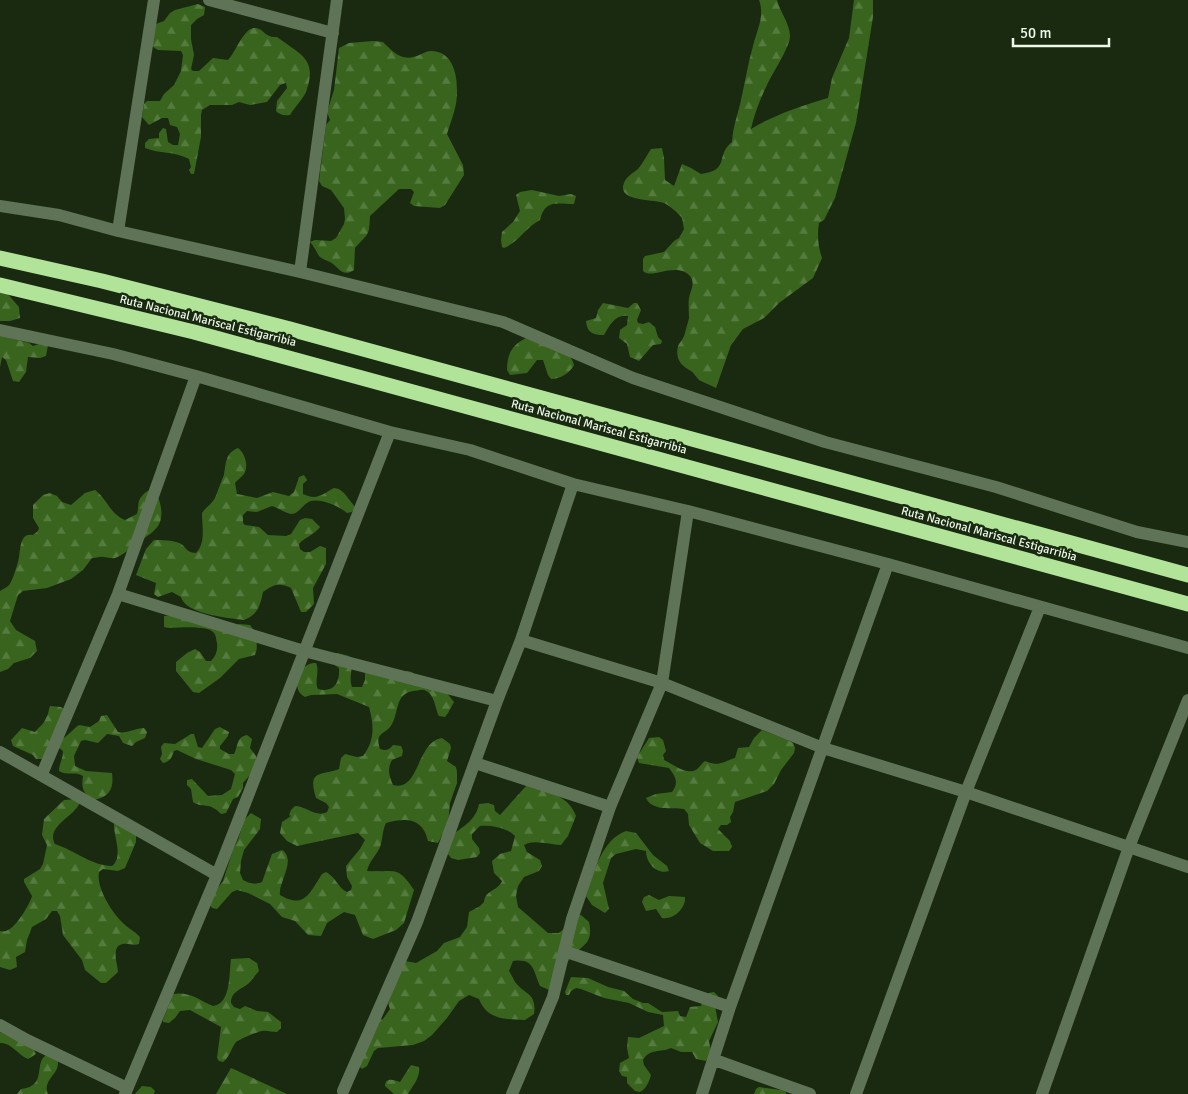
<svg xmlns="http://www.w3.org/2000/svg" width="1188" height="1094" font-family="Signika,sans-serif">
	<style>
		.forest { fill: url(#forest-firs) }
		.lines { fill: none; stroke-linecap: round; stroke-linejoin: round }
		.minor { stroke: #5f7356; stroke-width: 12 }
		.highway { stroke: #b1e399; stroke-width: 15 }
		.labels { text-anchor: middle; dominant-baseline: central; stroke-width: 5; stroke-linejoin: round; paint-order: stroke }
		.street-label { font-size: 12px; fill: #edf8e8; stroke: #192a11 }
	</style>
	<defs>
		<pattern id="forest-firs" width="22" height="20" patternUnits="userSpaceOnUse" patternTransform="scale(1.25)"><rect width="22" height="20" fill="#38641e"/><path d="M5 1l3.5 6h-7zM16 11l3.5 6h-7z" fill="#557b3f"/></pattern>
	</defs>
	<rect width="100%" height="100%" fill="#192a11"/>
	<path class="forest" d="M759 0H777C780 12 790 24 790 36 790 47 772 74 767 85 760 99 754 115 751 129 774 115 801 106 828 98L832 78 849 38 854 0H873V17L856 123 835 198 824 220 819 223C817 234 818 247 822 258L813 278 779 303 764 318 743 329 731 345 716 388C711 385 704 383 699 380 696 377 694 373 691 371 681 366 675 359 678 346 680 342 684 338 685 333 686 328 688 323 689 318 689 311 688 305 689 298 690 291 696 284 690 276 676 261 652 280 643 271V259L645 256 664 252 674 241 679 238 684 229 682 218C678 213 670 206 664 203 655 199 616 202 624 183 626 177 633 173 638 169 643 163 647 155 651 149L662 148 664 158 665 180 674 186 682 164 691 168 701 174C731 170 715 155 732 142 733 126 738 114 741 100 745 82 748 63 753 46 757 30 765 16 759 0Z
		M198 4 205 7 204 15 197 19 191 25V39L194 55 191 69 193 71H199L213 58 228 60C236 52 244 26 256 28 264 29 265 38 277 37 301 55 318 59 306 92 303 99 294 108 290 115 284 116 280 115 276 111L277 101 287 88 286 83 280 85 267 102 250 105 239 102 232 105H210L202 110 201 115V137L194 174H191L189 170 191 167 189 159C174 151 160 154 145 148V143L149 139 159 138V133L163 128 166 129 168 142 173 145H178L180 134 177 127 170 125 168 118H162L149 125 142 117 144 104 147 101H160L164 94 174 85 181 71 183 55 181 51 158 50 150 45 148 27 164 21 170 13 175 10Z
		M373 41 383 42C390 49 401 61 413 57 419 56 425 51 431 51 457 51 459 85 456 104 454 114 450 124 447 134L463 165 464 175 445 205 440 208 414 206 410 203 414 192 411 189H399L370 216C369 238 368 233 355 248L354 270C342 278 339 267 330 262 326 260 322 259 319 256 316 251 314 246 310 242L315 240 331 241 336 238 344 224 345 219 344 208 331 190 322 186 319 181 326 125 330 120 327 112 334 90 339 48 349 43Z
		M532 190 559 196 571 194 576 196 574 204C557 204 545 199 540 220 526 227 519 242 504 248L502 247 501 240 502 232 513 222 520 211 516 195 520 192Z
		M0 285 19 307 20 318 10 321H0Z
		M603 303 628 308 634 303H637L641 310 637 320 638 323 643 324 649 322 655 327 658 337 662 341 661 344 653 345 639 361 630 357 627 344 619 338 620 330 627 325 628 316C615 314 610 325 604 335 593 335 587 333 586 321L596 318 598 310Z
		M0 335 29 343 33 346 39 344 48 345 46 356 40 358 28 357 26 372 19 382 13 381 6 360 2 357 0 367Z
		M529 337C543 342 571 348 574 365 570 373 560 379 551 379L548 375 543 360H537L527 373 510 375 507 370C507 353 513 343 529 337Z
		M238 448C245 453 249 466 244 474 242 477 237 480 235 483L237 494 257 498 273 492 289 496 294 492 299 477 304 475 307 480 303 484V494C318 501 322 494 334 488L339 489 344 493 355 507 352 512 347 513C339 506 316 496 307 503 301 507 298 514 291 514 285 513 278 508 272 506L257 512 247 511 243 515V523L245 525 259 527 268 535 286 536 291 534 300 520 305 518 312 519 320 527C314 535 305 537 299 544L300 549 304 552H310L320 546 326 548V564L313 588 314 604 306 612H301L291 588C279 582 273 585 263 592 260 606 258 614 244 620 228 618 185 614 181 597L172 592 158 597 154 594 156 583 136 575 146 549 154 540C162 540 171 540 179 543 187 546 184 552 196 553 206 543 202 526 202 513 206 507 212 504 215 498 216 496 223 477 224 475 226 464 225 453 238 448Z
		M95 490C107 499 110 514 125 520L137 514C139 508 137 501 142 496 156 478 165 509 160 522 157 531 145 537 138 543 133 547 121 556 115 558 111 559 108 557 104 557 100 556 96 558 92 558L83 570 71 579 47 588 23 591 18 595 10 621 16 630 35 641 37 651 30 658 14 663 8 669 0 672V591C3 589 8 587 10 584 12 581 17 566 18 562 21 553 18 532 33 535L38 531 39 528 33 518V505L43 495 50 493 57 496 62 502 71 505 85 493Z
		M174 615 234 626 239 624 250 625C256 631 259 647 255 655L239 659 220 678 199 693 193 692 176 671V662L187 653 195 649 200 652 206 661H211C216 656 218 650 217 643 216 639 216 634 213 632 205 625 179 628 169 628L164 627V616Z
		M338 653 349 656C355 666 348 677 352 687H362L365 680V666L402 673 407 671 412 672 426 683 446 692 454 702 448 713 445 717 439 716C435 709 435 693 424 690 421 689 416 691 413 691 395 694 399 712 392 724 386 735 374 731 380 749 386 751 389 750 393 745L401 746 403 751 402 756 392 760C387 769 389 776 393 785 420 792 416 742 442 738L450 744 451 748 447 761 456 767 457 773V783L450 803 448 824 438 843 428 841C423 818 406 817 386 823 382 831 383 839 380 847 376 856 369 861 367 871 394 873 397 864 414 890L404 923 396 930 373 939 363 935 355 915 344 912 327 923 321 936 308 935 295 921 282 917 270 904 248 893 237 890 232 892 217 909 212 908 210 905 217 889 223 881 233 850 238 840 244 820 251 813 261 819 260 829 244 850 241 861 240 873 243 880C250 884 255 885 262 882L272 854 282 850C297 860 278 882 280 895 305 910 310 892 322 874L326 872C336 877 338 888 347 892L351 890 352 886 347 877 346 866 360 849 365 840 358 833 297 846 287 841 280 833 282 822 291 816 289 815 291 810 295 806C306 806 316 818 327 812L329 807 326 803 316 798C307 769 321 776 339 769L341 758 345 754 357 757 363 756C375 741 374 725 369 707L337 694 311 695 305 697C289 689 299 662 316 663 320 672 314 681 318 689 334 693 340 683 339 668L333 664 332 655Z
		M50 706 61 707 65 710 44 759H36L33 755 13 746 11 740 22 728 35 732C39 727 44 724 46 718 49 714 48 711 50 706Z
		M107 715 118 732C127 734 135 728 144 728L147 732 145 738 136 742 132 746 123 743 119 736 107 734 98 743 85 740 81 741 74 756 75 766 86 771 112 773C114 788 110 797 94 800 83 794 81 788 83 776 75 771 67 776 59 771 59 764 63 759 63 751L59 748 62 739C69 735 73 729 79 725L90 727 99 721 101 716Z
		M220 727 229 732 228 736 220 746V749L229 754H234C238 747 236 737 247 735L252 739 250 748 256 756 257 760 250 775 243 783V788L238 797 233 799 226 813 221 814C209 801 203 809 193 802L191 789 187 785V780L192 779 208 796 222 795 231 789 235 774 231 770 196 759 177 750 174 751C172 757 170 762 163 763L160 759 162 754 161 747 164 743 175 744 191 734H194L198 747 202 748 215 729Z
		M762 730 788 740 793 743 795 748 794 753 781 770 774 784 767 791 735 802 733 812 730 817 731 822 727 825H721L718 829 730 841 732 847 729 851H713L700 843 689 825 688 814 684 809C671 807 653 812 646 798L656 794 672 792C679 783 676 777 669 768L639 763 637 757 649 738 659 737 663 740 666 751 663 755 664 760C673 764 685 775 696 770 699 768 702 763 705 761 719 767 722 762 735 758L738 748 749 747 754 738Z
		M527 785C546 792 568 794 576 816L568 836 561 845C549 845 535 839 524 845L527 852 540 860 542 866 539 871 524 877 518 886 516 896 518 907 548 933H559L567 926 571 915H581L589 922C594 946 581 944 569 960 562 969 556 980 549 990L540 986C533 970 534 958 513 961L509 971C511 974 513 978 515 982 525 995 537 993 534 1014L525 1020C505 1019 487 1020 479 999L469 995 459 1001 447 1018 432 1035 424 1041 413 1045 378 1048 374 1051 367 1066 362 1069 358 1065 379 1020 383 1019 390 1009 388 1003 405 961 416 963 437 951 444 943 460 937 467 927 469 912 480 906 484 902C485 890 498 891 502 881L494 873 492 861 500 854 511 851 515 836C508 828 490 825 480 826L472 834V839L479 848 480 853 477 857 458 860 451 858 448 854 452 835C464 826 476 820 479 804L488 803 494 805 495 811 500 815Z
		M76 799 80 802C76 816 45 826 55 844 76 851 90 865 112 866 124 856 113 836 114 823L136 834V842L125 868 118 871 103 869 99 872C96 887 111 911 122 922 127 928 135 931 140 937L139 944C133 946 129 943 123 944 110 946 118 965 118 972L106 983H101L85 970 82 960 63 935 60 916 57 911H52L46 919 32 927 27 940 25 952 16 957 17 967 10 970 0 967V931C3 931 5 932 8 930 16 927 30 904 32 896L24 882V879L40 869 43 864 47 845 42 835 44 819 64 800Z
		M626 831 636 833 653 855 667 866 669 871C657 875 646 863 646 851L636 849 616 854 611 858 603 883 609 909 605 913 592 905 586 896C594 873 601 840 626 831Z
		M649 895 659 900 669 896 685 897C686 908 674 920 662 918L656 909 646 911 642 902 644 897Z
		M249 958 257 963 259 971C256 974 252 980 249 983 241 990 231 991 231 1003L234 1007 240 1009 245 1006 257 1011 268 1012 281 1022V1028L277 1032C272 1032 266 1030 262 1031 257 1032 240 1039 236 1042 231 1048 230 1057 223 1062L219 1061 217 1058 221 1027 190 1010 180 1011 175 1018 169 1023 163 1022V1020L173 994C189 991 199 1000 213 1006 231 1004 229 974 231 959Z
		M571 977 588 978 608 987 624 991 633 999 643 1003H648L662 1012 678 1011 680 1016 686 1017 690 1007 701 1006C703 998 704 993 714 992L718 996 715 1006 718 1022 709 1041 711 1052 706 1061 696 1059 692 1052H681L671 1048C660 1053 650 1048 643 1060L644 1065 651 1075C649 1082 646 1089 640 1092L635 1091 627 1083V1077L622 1076 619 1071 620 1063 629 1058 627 1048 628 1037 639 1038 664 1026 663 1015 648 1012 629 1003 604 998 581 989 576 988 571 991 569 995H566L565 992Z
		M0 1032 34 1049 36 1054 28 1059C17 1054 12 1043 0 1043Z
		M48 1054 57 1058C63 1073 41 1079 48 1094H17L21 1089C49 1086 32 1061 48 1054Z
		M411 1065 419 1067C421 1076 412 1087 408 1094H394L385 1086C385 1077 394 1080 400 1082Z
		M231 1068 287 1094H216Z
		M142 1086 151 1087 155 1091 154 1094H135Z
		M759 1087 781 1090 786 1092V1094H754L756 1089Z"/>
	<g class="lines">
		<path class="minor" d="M209 0 333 33
			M0 206 59 215 118 231 300 272 503 322 633 378 825 442 996 487 1137 532 1188 542
			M118 231 154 0
			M300 272 337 0
			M0 330 113 354 196 376 390 432 470 450 573 484 688 511 888 564 1188 648
			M118 594 304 651 497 701
			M521 640 662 683 823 748 966 792 1188 867
			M0 752 217 875
			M475 763 610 807
			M42 774 118 594 196 376
			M564 951 730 1007
			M0 1025 27 1040 127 1088
			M715 1060 810 1094
			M343 1091 417 922 497 701 521 640 573 484
			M125 1094 217 875 390 432
			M512 1094 553 997 572 919 610 807 662 683 688 511
			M702 1094 730 1007 888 564
			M856 1094 966 792 1040 607
			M1042 1094 1129 847 1188 700"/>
		<path class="highway" d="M0 258 102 281 290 329 1188 575
			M0 285 194 332 285 357 1188 604"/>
	</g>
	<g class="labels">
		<g class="street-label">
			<text transform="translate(208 321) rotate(14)">Ruta Nacional Mariscal Estigarribia</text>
			<text transform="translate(599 427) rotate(15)">Ruta Nacional Mariscal Estigarribia</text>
			<text transform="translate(989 534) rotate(15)">Ruta Nacional Mariscal Estigarribia</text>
		</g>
	</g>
	<path d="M1013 38v8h96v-8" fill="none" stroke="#edf8e8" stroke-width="2.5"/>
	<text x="1020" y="38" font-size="15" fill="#edf8e8" stroke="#192a11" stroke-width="4" paint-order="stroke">50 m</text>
</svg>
